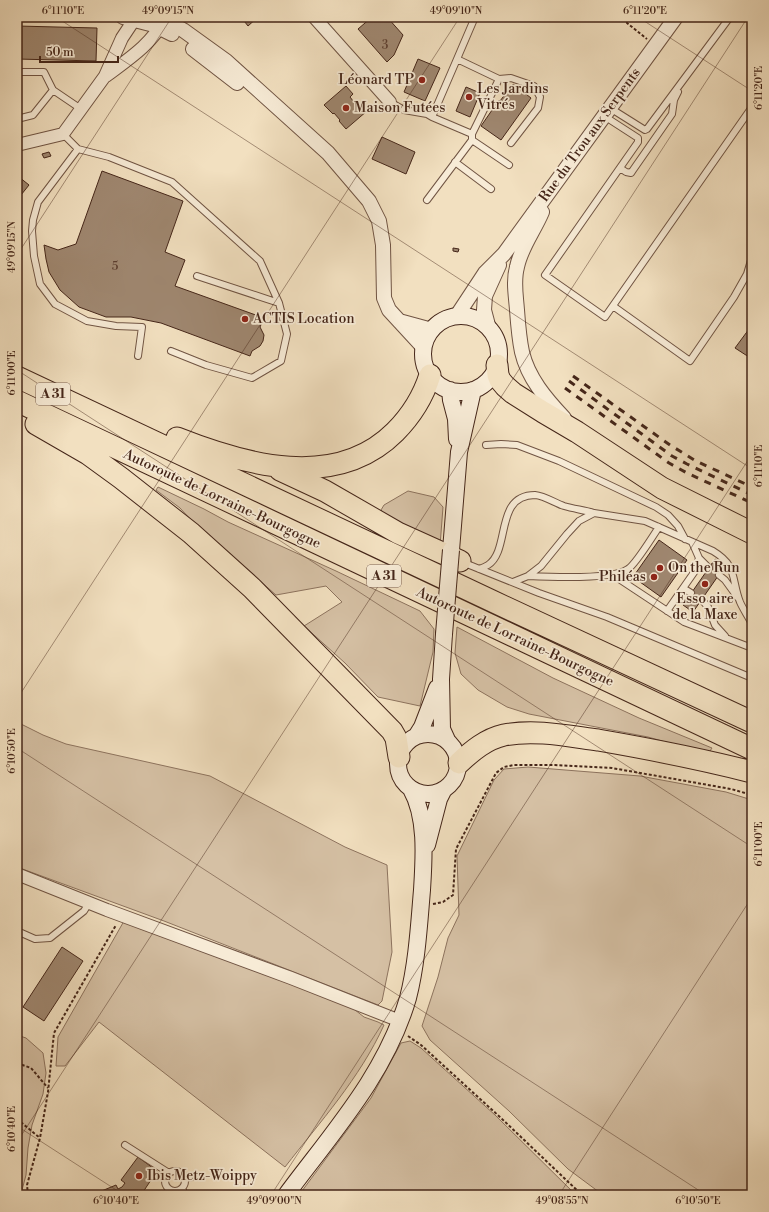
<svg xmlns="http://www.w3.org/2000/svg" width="769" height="1212" font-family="'Libre Bodoni',serif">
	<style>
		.green { fill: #d5c0a4; stroke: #8d735e }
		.building { fill: #9f8770; stroke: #452619 }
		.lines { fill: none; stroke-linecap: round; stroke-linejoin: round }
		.service-casing { stroke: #705443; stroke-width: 8 }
		.minor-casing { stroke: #705443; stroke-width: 14 }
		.tertiary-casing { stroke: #705443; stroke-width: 16 }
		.secondary-casing { stroke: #452619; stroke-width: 18 }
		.motorway-casing { stroke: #452619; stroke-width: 23 }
		.path { stroke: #452619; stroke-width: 2; stroke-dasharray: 3 2; stroke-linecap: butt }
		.service { stroke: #f7ebd6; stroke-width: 6 }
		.minor { stroke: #f7ebd6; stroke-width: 12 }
		.tertiary { stroke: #f7ebd6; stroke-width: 14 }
		.secondary { stroke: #f7ebd6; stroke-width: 16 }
		.motorway { stroke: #f2e0c0; stroke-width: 21 }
		.rail { stroke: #452619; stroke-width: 3; stroke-dasharray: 7 7; stroke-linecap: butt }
		.secondary-bridge-casing { stroke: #452619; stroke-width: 18; stroke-linecap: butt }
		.secondary-bridge { stroke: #f7ebd6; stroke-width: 16 }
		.ticks { fill: none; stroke: #452619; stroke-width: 1; stroke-opacity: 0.45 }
		.poi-dot { fill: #8f2418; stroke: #f7ebd6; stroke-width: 1.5 }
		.labels { text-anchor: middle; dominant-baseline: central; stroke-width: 3.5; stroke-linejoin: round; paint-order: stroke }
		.number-label { font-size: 12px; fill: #5c3e2f }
		.shield { fill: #f7ebd6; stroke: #7a6152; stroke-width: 1 }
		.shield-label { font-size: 13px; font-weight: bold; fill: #452619 }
		.poi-label { font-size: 14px; fill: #452619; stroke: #f7ebd6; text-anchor: start }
		.street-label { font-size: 14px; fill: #452619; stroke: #f7ebd6 }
		.neatline { fill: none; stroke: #452619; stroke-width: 1.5 }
		.ticks-label { font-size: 10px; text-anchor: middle; fill: #452619 }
	</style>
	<rect width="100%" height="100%" fill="#f2e0c0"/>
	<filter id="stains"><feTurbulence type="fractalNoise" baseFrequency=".005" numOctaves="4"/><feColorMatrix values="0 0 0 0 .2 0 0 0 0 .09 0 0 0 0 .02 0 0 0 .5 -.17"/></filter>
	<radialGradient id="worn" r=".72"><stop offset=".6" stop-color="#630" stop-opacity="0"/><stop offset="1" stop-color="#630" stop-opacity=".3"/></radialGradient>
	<path class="green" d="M158 487 204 509 228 522 336 571 420 611 434 629 433 652 420 706 378 697 345 663 304 626 342 602 326 586 276 595 193 522 180 508 156 490Z
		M408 491 434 497 443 507 440 546 393 523 381 510 384 505Z
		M457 627 553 678 639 718 712 748 708 754 648 737 529 714 507 707 478 690 461 674 455 653Z
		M17 722 43 735 66 744 210 776 345 847 387 865 392 952 382 1001 378 1005 164 921 17 867Z
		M528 767 640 776 726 792 752 800V948L749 956 752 958V1195H603L568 1169 509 1111 430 1040 422 1026 438 977 448 938 459 915 457 856 494 780 504 769Z
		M124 921 350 1006 364 1017 378 1022 384 1025C360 1078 320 1122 285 1167L99 1022 65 1066H56L58 1037Z
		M17 1035 26 1038 43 1053 46 1073 43 1094 32 1125 28 1148 26 1175 22 1190V1195H17Z
		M410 1041 421 1048 495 1115 576 1195H299L371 1098 401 1043Z"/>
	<path class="building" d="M241 17H258L248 26Z
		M372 17H387L403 35 394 55 387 62 358 29Z
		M17 26 97 28 96 61 17 59Z
		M418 59 440 68 425 101 404 92Z
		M513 84 531 98 501 140 481 126 499 100 500 101Z
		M346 86 353 94 350 97 357 106 360 104 367 111 346 129 339 121 340 120 334 113 333 114 324 105Z
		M466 87 480 93 470 117 456 111Z
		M382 137 415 152 406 174 372 159Z
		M49 152 51 156 44 158 42 154Z
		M102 171 183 201 165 252 185 260 175 286 264 318 260 327 264 335 263 341 260 346 252 351 250 356 161 323 131 317H106L79 307 60 290 49 272 46 259 44 245 58 250 76 244Z
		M19 177 29 185 17 200V180Z
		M453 248 459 249 458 252 453 251Z
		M752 325V359L735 348Z
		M659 540 687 560 661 597 633 577Z
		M715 559 725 566 693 612 683 605Z
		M62 947 83 961 44 1021 23 1007Z
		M138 1157 157 1171 141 1195H92L116 1185 118 1189 122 1187 125 1183 121 1180Z"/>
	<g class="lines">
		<defs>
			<path id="service" d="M457 59 475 17
				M17 72H44L53 90 81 109
				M499 79 511 78 534 86 540 97 538 108 511 143
				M390 102 404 110 427 114 432 117 472 134 499 79 457 59 432 117
				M610 108 645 130 647 129 730 17
				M604 116 638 138V142L545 275 605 317 752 107
				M17 119 33 115 53 90
				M63 134 78 149 109 157 172 182 260 261 279 303 287 334 281 361 252 378 206 365 171 351
				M472 140 509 165
				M78 149 38 202 33 220 32 231 34 256 40 284 55 304 87 321 116 326 142 327 138 356
				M455 162 491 189
				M620 168 626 172 631 173 633 170 672 114 674 100 678 92
				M427 200 472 140V134
				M197 276 279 303
				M613 306 690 361 734 297 747 274 752 257
				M486 445 501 444 517 445 559 461 618 489 656 507 668 515 678 526 685 539
				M692 542 699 558 709 568
				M462 562 539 593 607 617 752 678
				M479 569C482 568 485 567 488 565 511 550 494 495 535 495 545 496 555 503 564 506 574 509 584 510 594 513
				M609 574 619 579 684 622 752 648
				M719 575 725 580 738 598
				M528 576C549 577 613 580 628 569 636 564 652 537 659 527
				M513 582 528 576 541 566 567 534 579 521 594 513 645 521 713 551C738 566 731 579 740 602 743 609 748 616 752 624
				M683 588 691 593
				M702 600 708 607 715 625 725 636
				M667 611 695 571 699 558
				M17 931 35 939 50 938 84 911 89 903
				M125 1145 169 1173
				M165 1181a10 10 0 1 1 20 0a10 10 0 1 1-20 0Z
				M184 1178 201 1176
				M182 1188 185 1195"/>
			<path id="minor" d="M314 17 390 102
				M106 76C127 60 152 44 164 20
				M17 145 63 134 105 76 122 38 136 17
				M17 874 107 910 291 978 400 1021"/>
			<path id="tertiary" d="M123 17 154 25 172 34
				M160 17 183 30 226 61 328 153 369 201 379 221 383 245 384 298 389 310 424 348
				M193 49 237 83
				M542 212C534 231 521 247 517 267 513 281 516 296 517 310 518 324 519 338 522 352 528 378 546 399 564 418
				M456 317 485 273 504 254 676 17
				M399 321 432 330
				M489 329 484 310 485 296 499 265"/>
			<path id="secondary" d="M423 354a38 38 0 1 1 76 0a38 38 0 1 1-76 0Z
				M450 390 451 400 456 419 457 439
				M451 550 459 452 473 390
				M444 634 441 679 442 729 447 740
				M398 764a30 30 0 1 1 60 0a30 30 0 1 1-60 0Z
				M417 735 422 727 437 688
				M427 845 439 799 444 789
				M286 1195C332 1133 386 1074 408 998 417 963 419 925 422 890 424 858 427 817 411 789"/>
			<path id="motorway" d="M497 365 498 375 500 380 505 386 513 393 543 412 577 432 662 488 752 533
				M17 377 490 600 752 722
				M17 401 752 749
				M36 424 88 454 121 478 191 533 252 588 392 731 396 738 399 757
				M177 438C245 465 336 491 395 432 411 416 423 397 430 375
				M280 470 325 491 398 533 460 561
				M459 763C472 751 486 739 504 735 535 729 568 736 598 740 650 749 701 759 752 772"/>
		</defs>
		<use href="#service" class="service-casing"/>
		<use href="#minor" class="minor-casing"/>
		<use href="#tertiary" class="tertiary-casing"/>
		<use href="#secondary" class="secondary-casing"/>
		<use href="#motorway" class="motorway-casing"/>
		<path class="path" d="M626 17 627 23 647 39
			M433 904 443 902 453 895 456 849 496 773 504 767 514 765H555L612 768 731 789 752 795
			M408 1036 421 1045 501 1118 582 1195
			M17 1063 31 1068 48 1088
			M17 1069 21 1078 17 1093
			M17 1119 40 1138
			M28 1195 27 1185 40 1138 48 1092 54 1033 116 925"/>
		<use href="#service" class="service"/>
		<use href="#minor" class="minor"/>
		<use href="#tertiary" class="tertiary"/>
		<use href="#secondary" class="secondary"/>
		<use href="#motorway" class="motorway"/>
		<path class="rail" d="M573 376 670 445 696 461 752 487
			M569 381 672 456 687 464 752 495
			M565 388 669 463 687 473 752 503"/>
		<defs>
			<path id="secondary-bridge" d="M444 634 451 550"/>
		</defs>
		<use href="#secondary-bridge" class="secondary-bridge-casing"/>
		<use href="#secondary-bridge" class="secondary-bridge"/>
	</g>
	<path class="ticks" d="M56 17 752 469M638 17 752 91M17 255 172 17M17 370 752 847M17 699 460 17M17 748 706 1195M17 1126 124 1195M17 1142 748 17M271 1195 752 454M559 1195 752 897"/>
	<g class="poi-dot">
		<circle cx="422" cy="80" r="4"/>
		<circle cx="469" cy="97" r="4"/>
		<circle cx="346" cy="108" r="4"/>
		<circle cx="245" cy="319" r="4"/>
		<circle cx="660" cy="568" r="4"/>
		<circle cx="654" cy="577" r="4"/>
		<circle cx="705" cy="584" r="4"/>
		<circle cx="139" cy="1176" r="4"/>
	</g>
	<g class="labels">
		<g class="number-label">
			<text x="385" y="45">3</text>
			<text x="115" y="266">5</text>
		</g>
		<g class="shield">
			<rect x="36" y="383" width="34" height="22" rx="3"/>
			<rect x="367" y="565" width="34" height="22" rx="3"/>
		</g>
		<g class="shield-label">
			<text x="53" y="394">A 31</text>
			<text x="384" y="576">A 31</text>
		</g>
		<g class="poi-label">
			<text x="414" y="80" text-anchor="end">Léonard TP</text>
			<text x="477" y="89">Les Jardins<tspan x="477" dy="16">Vitrés</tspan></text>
			<text x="354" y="108">Maison Futées</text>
			<text x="253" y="319">ACTIS Location</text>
			<text x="668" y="568">On the Run</text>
			<text x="646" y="577" text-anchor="end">Philéas</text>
			<text x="705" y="599" text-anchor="middle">Esso aire<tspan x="705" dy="16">de la Maxe</tspan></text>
			<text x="147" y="1176">Ibis Metz-Woippy</text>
		</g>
		<g class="street-label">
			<text transform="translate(590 135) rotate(-54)">Rue du Trou aux Serpents</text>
			<text transform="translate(222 499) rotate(25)">Autoroute de Lorraine-Bourgogne</text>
			<text transform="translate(515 637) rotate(25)">Autoroute de Lorraine-Bourgogne</text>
		</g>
	</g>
	<rect width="769" height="1212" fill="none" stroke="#f2e0c0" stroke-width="44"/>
	<path d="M40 56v6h78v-6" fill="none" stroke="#452619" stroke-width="2"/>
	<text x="46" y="56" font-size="12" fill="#452619" stroke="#f7ebd6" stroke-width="3" paint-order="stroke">50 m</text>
	<rect x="22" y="22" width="725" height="1168" class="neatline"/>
	<g class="ticks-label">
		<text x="63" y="14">6°11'10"E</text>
		<text x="168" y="14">49°09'15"N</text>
		<text x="456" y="14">49°09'10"N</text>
		<text x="645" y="14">6°11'20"E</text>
		<text transform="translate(758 88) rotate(-90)" y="4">6°11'20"E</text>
		<text transform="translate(11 247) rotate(-90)" y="4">49°09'15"N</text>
		<text transform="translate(11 373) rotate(-90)" y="4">6°11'00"E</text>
		<text transform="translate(758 466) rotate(-90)" y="4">6°11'10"E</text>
		<text transform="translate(11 751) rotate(-90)" y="4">6°10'50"E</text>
		<text transform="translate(758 844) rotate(-90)" y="4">6°11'00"E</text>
		<text transform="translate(11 1129) rotate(-90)" y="4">6°10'40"E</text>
		<text x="116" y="1204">6°10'40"E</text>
		<text x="274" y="1204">49°09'00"N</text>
		<text x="562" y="1204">49°08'55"N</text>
		<text x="698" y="1204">6°10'50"E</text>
	</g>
	<rect width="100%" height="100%" filter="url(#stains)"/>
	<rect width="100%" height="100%" fill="url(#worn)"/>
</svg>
